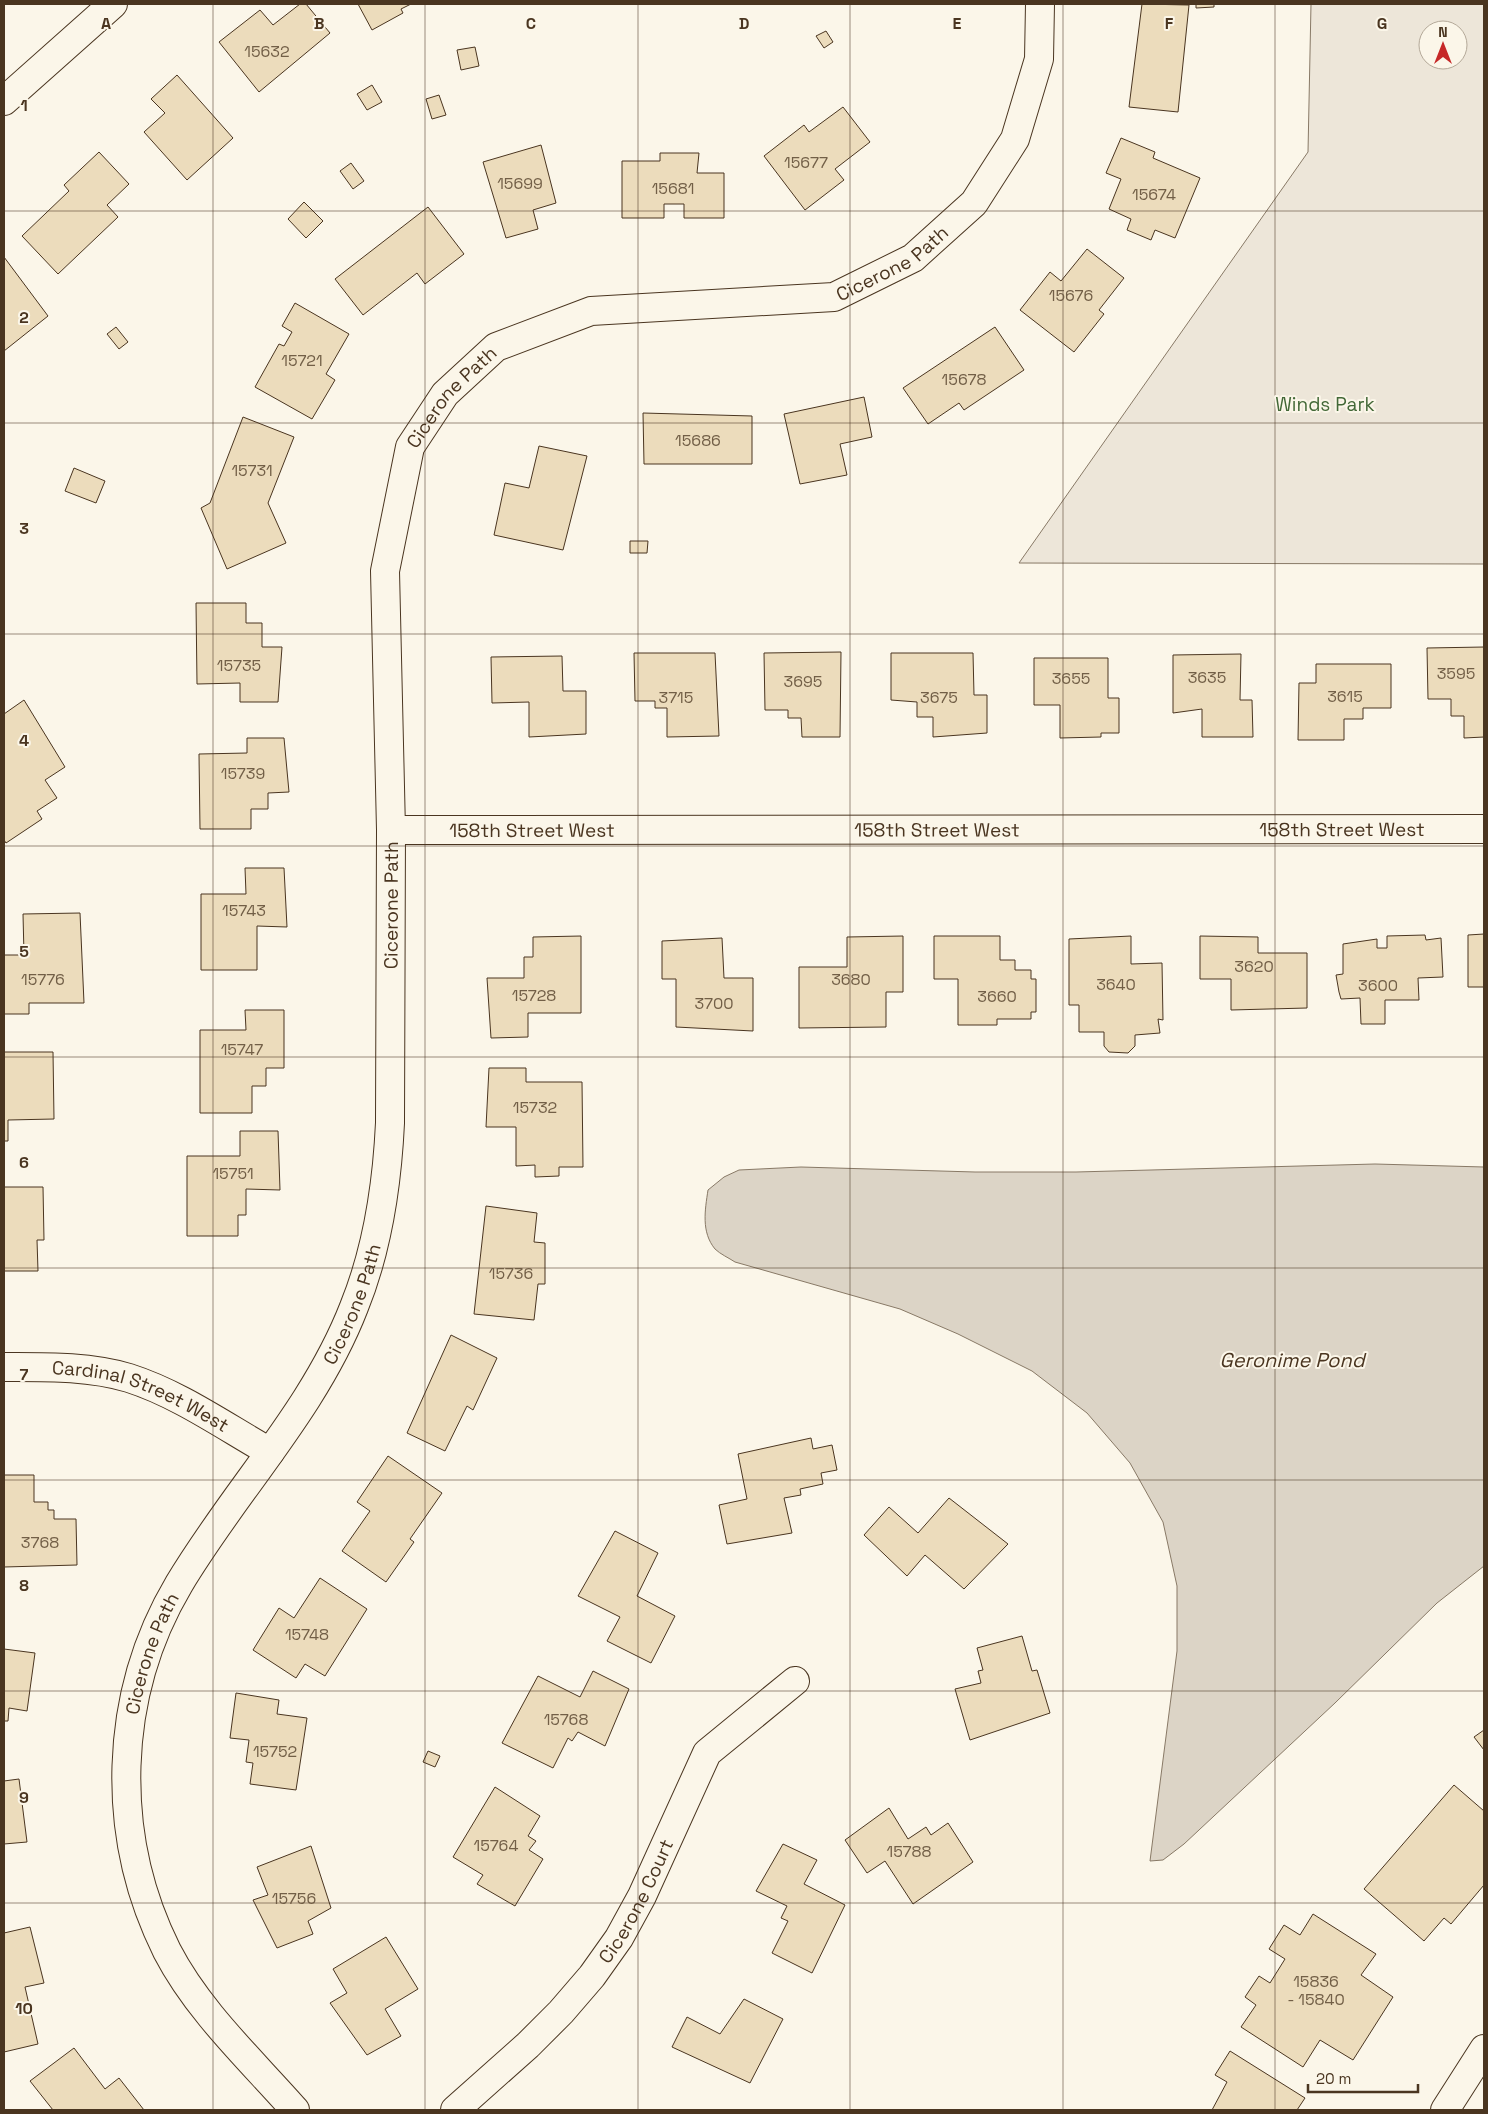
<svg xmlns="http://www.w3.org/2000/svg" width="1488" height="2114" font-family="'Space Grotesk',sans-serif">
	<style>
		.green { fill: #ede6d9; stroke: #887966; fill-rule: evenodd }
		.water { fill: #dcd4c6; stroke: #887966 }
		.building { fill: #ecdcbc; stroke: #4a3520 }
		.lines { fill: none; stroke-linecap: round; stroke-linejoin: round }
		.minor-casing { stroke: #4a3520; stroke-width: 30 }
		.minor { stroke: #fbf6e9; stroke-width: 28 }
		.grid { fill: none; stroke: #4a3520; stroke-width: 1; stroke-opacity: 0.55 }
		.labels { text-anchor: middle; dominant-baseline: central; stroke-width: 4; stroke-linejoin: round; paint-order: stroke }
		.number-label { font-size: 16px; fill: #725f47 }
		.street-label { font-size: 19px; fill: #4a3520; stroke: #fbf6e9 }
		.park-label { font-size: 19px; fill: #436837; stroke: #fbf6e9 }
		.water-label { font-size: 20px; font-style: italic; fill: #4a3520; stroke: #fbf6e9 }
		.grid-label { font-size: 16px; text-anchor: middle; font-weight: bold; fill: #4a3520; stroke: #fbf6e9; stroke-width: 4; stroke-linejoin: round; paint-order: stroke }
	</style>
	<rect width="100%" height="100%" fill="#fbf6e9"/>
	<path class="green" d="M1311 4H1484V564L1019 563 1308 152ZM1428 30H1458V60H1428Z"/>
	<path class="water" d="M1375 1164 1484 1167V1566L1437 1603 1335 1703 1184 1844 1163 1860 1150 1861 1177 1651V1586L1163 1522 1130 1463 1087 1413 1032 1371 958 1334 900 1309 735 1262C729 1258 720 1254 715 1249 701 1232 705 1210 708 1190L724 1177 739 1170 801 1167 975 1172H1076Z"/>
	<path class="building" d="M300 4H306L330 33 259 92 219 42 260 10 273 25Z
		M358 4H411L401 9 403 13 372 30Z
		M1142 4 1189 5 1178 112 1129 107Z
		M1196 4H1214V7L1196 8Z
		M826 31 833 42 824 48 816 36Z
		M475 47 479 66 461 70 457 50Z
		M177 75 233 138 187 180 144 132 165 113 151 99Z
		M372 85 382 102 367 110 357 94Z
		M439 95 446 115 432 119 426 99Z
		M843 107 870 142 835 169 844 180 805 210 764 156 804 125 809 132Z
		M1121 138 1155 152 1153 158 1200 178 1175 238 1155 230 1151 240 1127 230 1131 219 1109 209 1121 179 1106 173Z
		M541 145 556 203 533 210 538 229 506 238 483 162Z
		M99 152 129 184 107 205 118 217 58 274 22 236 69 191 64 185Z
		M660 153H699L697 173H724V218H684V204H664V218H622V161H660Z
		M351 163 364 181 353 189 340 171Z
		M304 202 323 221 306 238 288 219Z
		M428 207 464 254 425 284 417 273 363 315 335 279Z
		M1087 249 1124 278 1099 310 1104 314 1074 352 1020 310 1050 272 1061 281Z
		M4 257 48 316 4 351Z
		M295 303 349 334 326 374 335 380 312 419 255 387 279 344 284 346 292 332 282 326Z
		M116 327 128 342 119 349 107 334Z
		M995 327 1024 370 964 410 959 403 928 424 903 388Z
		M864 397 872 437 840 444 847 475 800 484 784 414Z
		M643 413 752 416V464H644Z
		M243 417 294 437 268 503 286 543 227 569 201 508 210 503Z
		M539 446 587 456 563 550 494 535 505 483 529 488Z
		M74 468 105 481 96 503 65 491Z
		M630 541H648L647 553H630Z
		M196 603H246V623H262V647H282L278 702H240V683L197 684Z
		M1484 647V737L1464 738V716H1451V699H1428L1427 648Z
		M841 652 840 737H802L801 718H788V710H765L764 653Z
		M634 653H715L719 736 667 737V708H655V701H635Z
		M891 653H973L974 695H987V733L933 737V717H917V702L891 700Z
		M1241 654 1240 700H1252L1253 737H1202V709L1173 713V655Z
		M562 656 563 691H586V734L529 737V702L492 703 491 657Z
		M1034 658H1108V698H1119V733H1101V737L1060 738V705H1034Z
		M1316 664H1391V708H1363V719H1344V740H1298L1299 683H1316Z
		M24 700 65 767 45 780 57 798 37 811 42 819 6 843 4 840V714Z
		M247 738H284L289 792 268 793V809H251V829H200L199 754 247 753Z
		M245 868H284L287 927 257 926V970H201V894H246Z
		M80 913 84 1003H29V1014H4V955H24L23 914Z
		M1484 934V987H1468V935Z
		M1425 935 1426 940 1441 938 1443 977 1418 978 1419 1000H1385V1024H1361L1360 998 1341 999 1339 992 1336 975 1343 974V944L1377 939V948H1387V936Z
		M581 936V1013H528V1037L491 1038 487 978H524V957H533V937Z
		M903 936V992H886V1027L799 1028V967H847V937Z
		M934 936H1000V960H1015V970H1031V979H1036V1012H1031V1019H997V1025H958V979H934Z
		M1131 936V964L1162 963 1163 1020 1158 1019 1160 1033 1135 1035V1046L1128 1053 1109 1052 1104 1046V1032H1079V1005H1069V939Z
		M1200 936 1258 937V953H1307V1008L1231 1010V979H1200Z
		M722 938 724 978H753V1031L676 1027V979H662V941Z
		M245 1010H284V1068H266V1086H252V1113H200V1030H246Z
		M4 1052H53L54 1119 8 1120V1141H4Z
		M489 1068H526V1082H582L583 1167H559V1176L535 1177V1165L516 1166V1127H486Z
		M240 1131H278L280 1190 246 1189V1215H238V1236H187V1156H240Z
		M4 1187H43L44 1240H37L38 1271H4Z
		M486 1206 537 1213 534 1242 545 1243V1284H538L534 1320 474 1314Z
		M451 1335 497 1358 473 1410 467 1406 445 1451 407 1433Z
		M811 1438 813 1449 832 1445 837 1470 821 1473 823 1484 800 1489 801 1495 784 1498 792 1533 727 1544 719 1505 747 1499 738 1454Z
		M388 1456 442 1493 410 1539 414 1542 386 1582 342 1551 370 1511 357 1502Z
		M4 1475H34V1502H48V1510H54V1519H76L77 1565 4 1567Z
		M949 1498 1008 1544 964 1589 925 1555 907 1576 864 1535 889 1507 918 1533Z
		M615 1531 658 1553 637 1596 675 1616 651 1663 607 1641 620 1617 578 1596Z
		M320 1578 367 1609 325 1676 305 1664 296 1678 253 1650 279 1608 294 1618Z
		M1022 1636 1032 1671 1037 1670 1050 1713 970 1740 955 1689 981 1683 978 1671 983 1670 977 1648Z
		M4 1649 35 1653 27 1711 9 1708 8 1721H4Z
		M593 1671 629 1689 605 1746 578 1732 572 1741 568 1738 553 1768 502 1743 538 1676 580 1697Z
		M236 1693 279 1700 277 1714 307 1718 296 1790 250 1784 253 1763 246 1762 249 1740 230 1738Z
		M1484 1730V1750L1474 1737Z
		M428 1751 440 1756 435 1767 423 1762Z
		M19 1779 27 1842 4 1844V1855V1781Z
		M1454 1785 1484 1811V1885L1451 1924 1444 1918 1424 1941 1364 1889Z
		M495 1787 540 1816 528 1836 536 1841 529 1850 543 1859 515 1906 477 1884 483 1875 453 1857Z
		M889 1808 908 1839 926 1827 931 1835 948 1823 973 1862 913 1904 885 1861 867 1873 845 1840Z
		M783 1844 817 1860 804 1884 845 1905 812 1973 772 1953 788 1921 781 1918 787 1906 756 1891Z
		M311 1846 331 1908 308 1921 313 1934 277 1948 253 1900 268 1895 257 1867Z
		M1313 1914 1376 1954 1361 1975 1393 1997 1353 2060 1320 2040 1303 2067 1241 2027 1256 2005 1245 1997 1259 1976 1270 1983 1285 1959 1269 1949 1284 1925 1300 1935Z
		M30 1927 44 1983 25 1987 38 2044 4 2052V1933Z
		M386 1937 418 1989 385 2009 401 2036 367 2055 330 2003 347 1993 333 1969Z
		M744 1999 783 2019 750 2083 672 2047 687 2017 720 2034Z
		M74 2048 105 2089 119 2078 144 2110H53L30 2081Z
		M1230 2051 1305 2098 1297 2110H1212L1227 2082 1215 2075Z"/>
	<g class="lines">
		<defs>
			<g id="minor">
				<path d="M4 101 113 4"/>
				<path id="s1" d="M391 830 1484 829"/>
				<path id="s2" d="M4 1367C45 1367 89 1366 129 1378 179 1394 224 1426 270 1452"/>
				<path id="s3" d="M295 2110C251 2060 198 2011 167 1951 109 1835 113 1695 179 1584 235 1490 314 1410 354 1307 378 1248 387 1186 390 1123L391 830 385 571 410 447 445 394 496 347 591 311 834 297 913 258 974 203 1015 139 1039 59 1040 4"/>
				<path id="s4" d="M455 2110 528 2045 561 2012 592 1976 619 1938 642 1896 707 1753 795 1681"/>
				<path d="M1445 2110 1484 2049"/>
			</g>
		</defs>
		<use href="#minor" class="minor-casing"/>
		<use href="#minor" class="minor"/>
	</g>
	<path class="grid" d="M213 4V2110M425 4V2110M638 4V2110M850 4V2110M1063 4V2110M1275 4V2110M4 211H1484M4 423H1484M4 634H1484M4 846H1484M4 1057H1484M4 1268H1484M4 1480H1484M4 1691H1484M4 1903H1484"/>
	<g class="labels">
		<g class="number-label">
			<text x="267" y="51">15632</text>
			<text x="806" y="162">15677</text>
			<text x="520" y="183">15699</text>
			<text x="673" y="188">15681</text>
			<text x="1154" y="194">15674</text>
			<text x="1071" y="295">15676</text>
			<text x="302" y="360">15721</text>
			<text x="964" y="379">15678</text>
			<text x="698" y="440">15686</text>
			<text x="252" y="470">15731</text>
			<text x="239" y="665">15735</text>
			<text x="1456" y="673">3595</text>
			<text x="1207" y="677">3635</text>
			<text x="1071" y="678">3655</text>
			<text x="803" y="681">3695</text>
			<text x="1345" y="696">3615</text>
			<text x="676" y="697">3715</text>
			<text x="939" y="697">3675</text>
			<text x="243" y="773">15739</text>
			<text x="244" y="910">15743</text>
			<text x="1254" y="966">3620</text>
			<text x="43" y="979">15776</text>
			<text x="851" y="979">3680</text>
			<text x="1116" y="984">3640</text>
			<text x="1378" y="985">3600</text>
			<text x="534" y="995">15728</text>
			<text x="997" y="996">3660</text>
			<text x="714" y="1003">3700</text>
			<text x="242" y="1049">15747</text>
			<text x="535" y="1107">15732</text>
			<text x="233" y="1173">15751</text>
			<text x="511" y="1273">15736</text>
			<text x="40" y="1542">3768</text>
			<text x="307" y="1634">15748</text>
			<text x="566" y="1719">15768</text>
			<text x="275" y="1751">15752</text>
			<text x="496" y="1845">15764</text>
			<text x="909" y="1851">15788</text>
			<text x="294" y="1898">15756</text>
			<text x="1316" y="1981">15836<tspan x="1316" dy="18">- 15840</tspan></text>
		</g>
		<g class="street-label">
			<text stroke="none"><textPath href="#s3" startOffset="2328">Cicerone Path</textPath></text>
			<text stroke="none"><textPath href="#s3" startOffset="1848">Cicerone Path</textPath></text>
			<text stroke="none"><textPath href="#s1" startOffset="951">158th Street West</textPath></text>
			<text stroke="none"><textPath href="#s1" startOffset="141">158th Street West</textPath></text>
			<text stroke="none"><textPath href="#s1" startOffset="546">158th Street West</textPath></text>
			<text stroke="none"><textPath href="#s3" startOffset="1322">Cicerone Path</textPath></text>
			<text stroke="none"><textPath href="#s3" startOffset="918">Cicerone Path</textPath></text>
			<text stroke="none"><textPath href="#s2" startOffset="142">Cardinal Street West</textPath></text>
			<text stroke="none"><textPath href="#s3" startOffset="512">Cicerone Path</textPath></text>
			<text stroke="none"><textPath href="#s4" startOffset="279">Cicerone Court</textPath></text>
		</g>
		<g class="park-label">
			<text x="1325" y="404">Winds Park</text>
		</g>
		<g class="water-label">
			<text x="1292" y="1360">Geronime Pond</text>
		</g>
	</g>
	<g class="grid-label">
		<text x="106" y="29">A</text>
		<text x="319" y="29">B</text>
		<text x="531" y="29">C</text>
		<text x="744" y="29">D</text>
		<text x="957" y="29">E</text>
		<text x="1169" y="29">F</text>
		<text x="1382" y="29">G</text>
		<text x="24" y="111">1</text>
		<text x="24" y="323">2</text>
		<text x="24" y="534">3</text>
		<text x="24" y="746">4</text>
		<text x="24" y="957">5</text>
		<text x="24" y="1168">6</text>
		<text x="24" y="1380">7</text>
		<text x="24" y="1591">8</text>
		<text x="24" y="1803">9</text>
		<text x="24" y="2014">10</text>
	</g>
	<rect width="1488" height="2114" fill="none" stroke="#4a3520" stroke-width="10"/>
	<g transform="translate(1443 45)"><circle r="24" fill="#fbf6e9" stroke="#b4a999"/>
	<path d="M0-4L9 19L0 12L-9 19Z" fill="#c62828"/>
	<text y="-8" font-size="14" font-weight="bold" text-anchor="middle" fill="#4a3520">N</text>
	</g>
	<path d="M1308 2084v8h110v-8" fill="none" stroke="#4a3520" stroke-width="2.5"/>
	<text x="1316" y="2084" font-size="15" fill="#4a3520" stroke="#fbf6e9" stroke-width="4" paint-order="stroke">20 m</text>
</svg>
